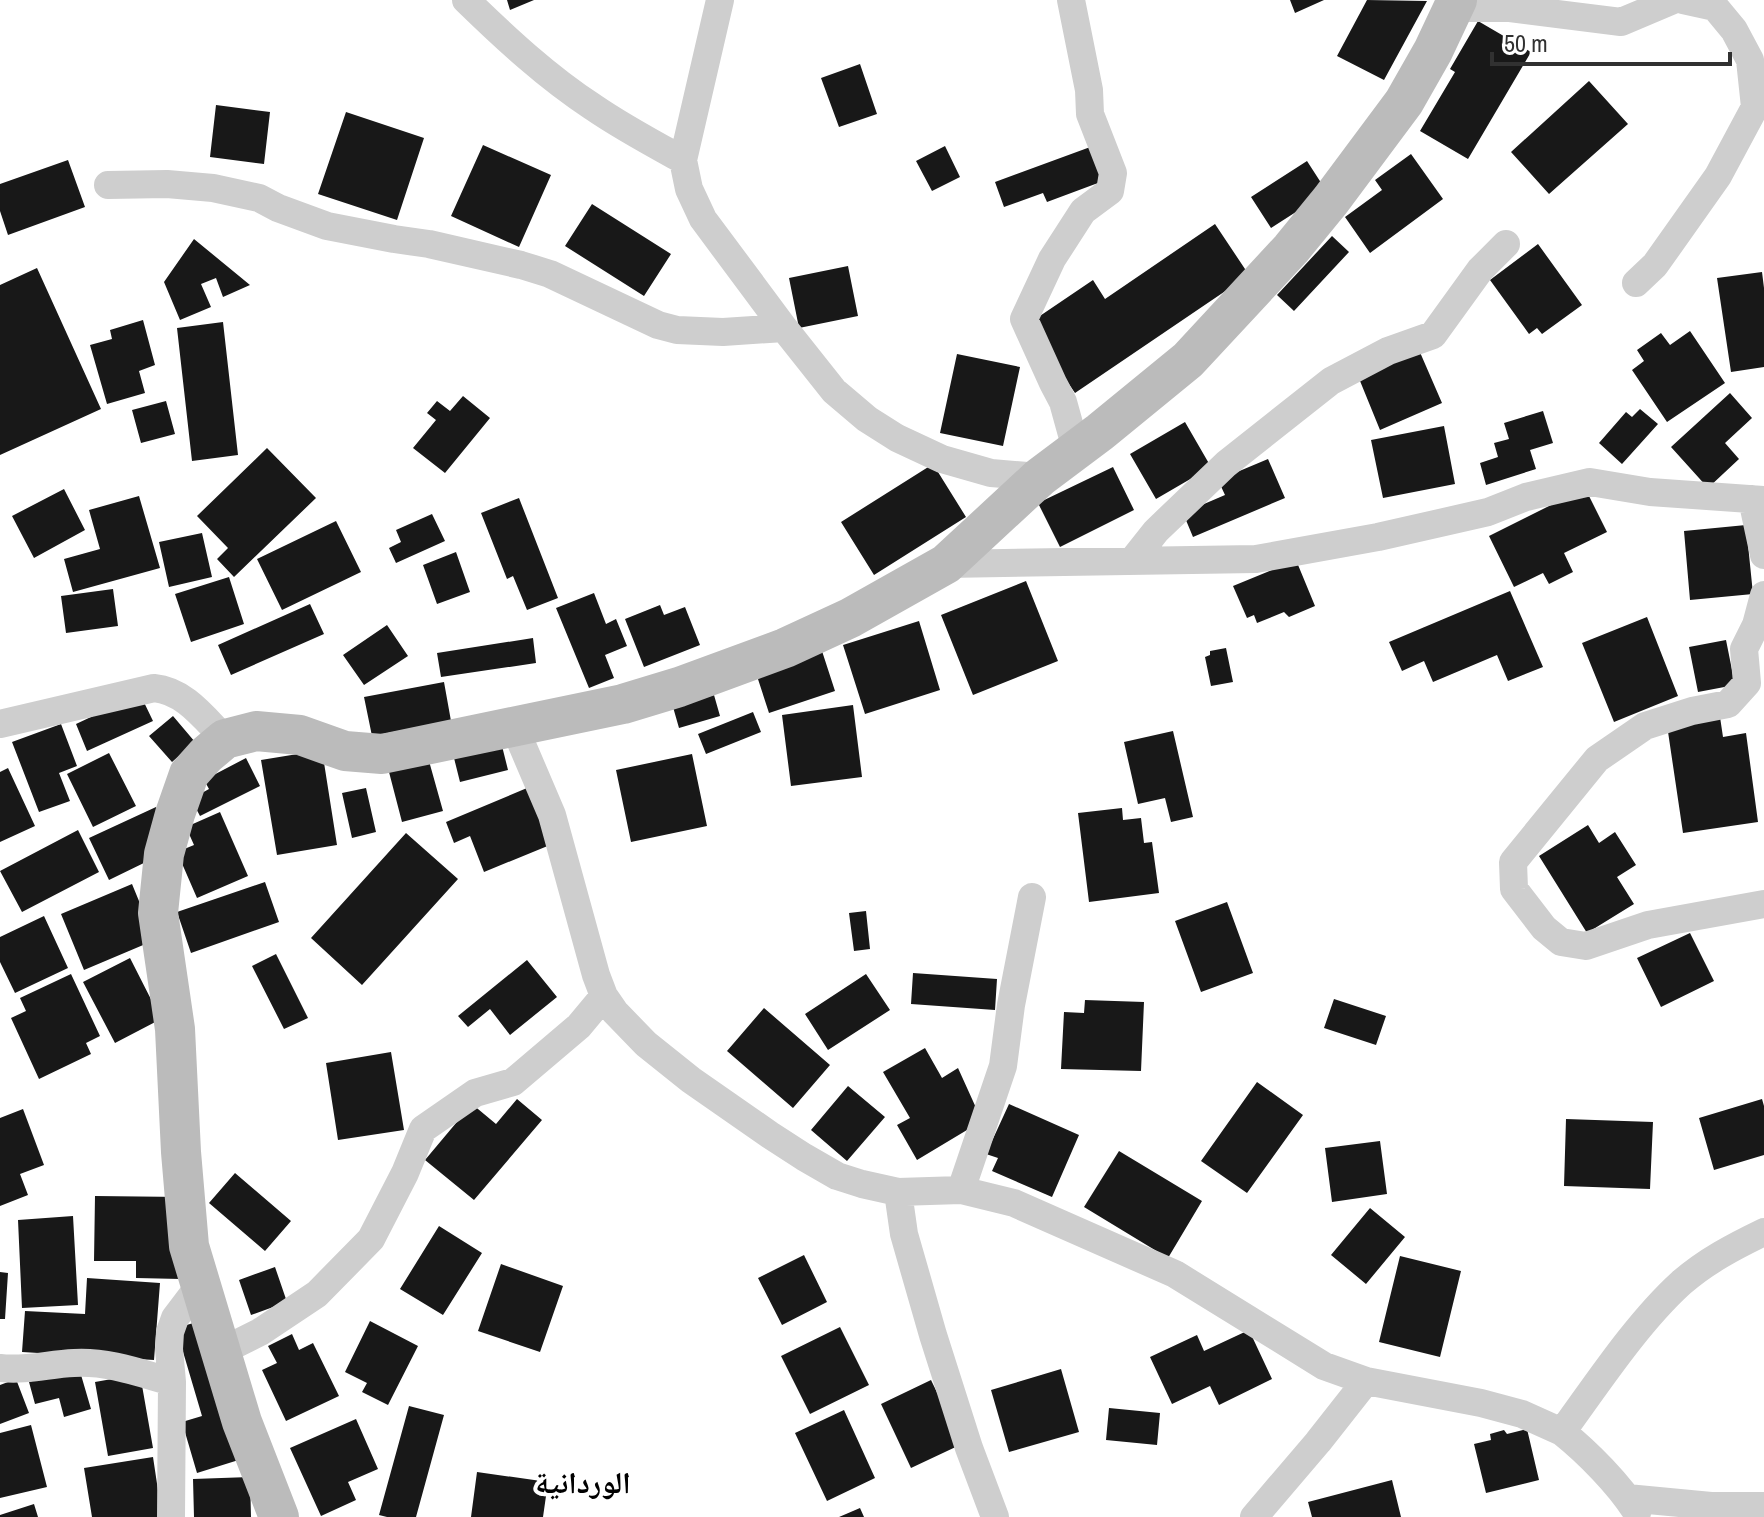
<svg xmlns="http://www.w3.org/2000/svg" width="1764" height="1517" font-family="'Archivo Narrow','Noto Naskh Arabic',sans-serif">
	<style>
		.building { fill: #181818 }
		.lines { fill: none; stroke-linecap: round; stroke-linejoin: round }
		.street { stroke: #cecece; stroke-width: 28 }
		.secondary { stroke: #bbb; stroke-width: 40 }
		.labels { text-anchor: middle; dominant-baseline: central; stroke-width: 8; stroke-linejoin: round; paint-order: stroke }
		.quarter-label { font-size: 30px; font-weight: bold; fill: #000; stroke: #fff }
	</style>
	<rect width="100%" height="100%" fill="#fff"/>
	<path class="building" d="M507 0H534L510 10Z
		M1290 0H1324L1295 13Z
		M1367 0 1427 1 1384 80 1337 56Z
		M1478 21 1531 52 1468 159 1420 131 1455 72 1450 69Z
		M860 64 877 114 839 127 821 78Z
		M1589 81 1628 124 1549 194 1511 152Z
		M216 105 270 112 264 164 210 157Z
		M346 112 424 138 397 220 318 194Z
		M483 145 551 175 519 247 451 216Z
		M945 146 960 177 932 191 916 161Z
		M1093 146 1106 180 1047 202 1043 193 1004 207 995 182Z
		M1411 154 1443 199 1370 253 1345 217 1382 190 1375 180Z
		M68 160 85 207 8 235 0 211V184Z
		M1307 161 1327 192 1271 228 1251 197Z
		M592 204 671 254 644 296 565 246Z
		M1215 224 1249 275 1075 393 1028 324 1093 280 1105 299Z
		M1332 236 1349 252 1294 311 1277 295Z
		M194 239 250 285 223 297 216 278 201 284 211 307 180 320 164 282Z
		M1538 244 1582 305 1542 334 1537 328 1529 334 1490 280Z
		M848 266 858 316 799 328 789 278Z
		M37 268 101 409 0 455V285Z
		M1762 272 1764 288V367L1731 372 1717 278Z
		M143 320 155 365 139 371 145 393 107 404 90 345 112 339 110 330Z
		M223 322 238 455 192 461 177 328Z
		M1690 331 1725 383 1667 422 1632 370 1644 361 1637 350 1661 333 1670 345Z
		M1419 350 1442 403 1380 430 1358 376Z
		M957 354 1020 367 1003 446 940 433Z
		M1730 393 1752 418 1725 443 1739 459 1708 488 1671 447Z
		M463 396 490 418 445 473 413 448 436 420 427 413 437 401 450 411Z
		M166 401 175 434 141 443 132 410Z
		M1640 409 1658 424 1622 464 1599 443 1626 412 1632 417Z
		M1543 411 1553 443 1530 450 1536 469 1486 485 1480 463 1498 457 1494 443 1509 439 1504 423Z
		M1185 422 1211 467 1156 499 1130 454Z
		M1444 426 1455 484 1383 498 1371 440Z
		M267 448 316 498 234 577 217 559 228 548 197 516Z
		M1268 459 1285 498 1193 537 1183 513 1225 495 1218 480Z
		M933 464 966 517 874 575 841 522Z
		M1113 467 1134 510 1060 547 1038 503Z
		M1585 488 1607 532 1564 553 1573 572 1549 584 1543 573 1514 587 1489 536Z
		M64 489 85 530 34 558 12 516Z
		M139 496 160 568 73 592 64 559 100 549 89 510Z
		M519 498 558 598 527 610 513 576 507 579 481 513Z
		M432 514 445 541 396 563 389 548 401 542 396 530Z
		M336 521 361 572 282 610 257 559Z
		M1746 525 1753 594 1690 600 1684 531Z
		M202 533 212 577 169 587 159 542Z
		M456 552 470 592 437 604 423 565Z
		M1296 560 1315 606 1289 617 1284 612 1257 623 1254 615 1247 618 1233 586Z
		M229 577 244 624 191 642 175 594Z
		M1026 581 1058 661 973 695 941 615Z
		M113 589 118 626 66 633 61 596Z
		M1510 591 1543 667 1508 681 1497 655 1433 682 1424 661 1402 671 1389 642Z
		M594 593 606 624 616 619 627 646 605 655 614 678 589 688 556 608Z
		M310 604 324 634 231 675 218 645Z
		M660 605 664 615 685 607 700 645 644 667 625 619Z
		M1647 617 1678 696 1614 722 1582 643Z
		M919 621 940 690 865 714 843 645Z
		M387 625 408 656 364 685 343 655Z
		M533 638 536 663 441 677 437 653Z
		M1726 640 1735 685 1698 692 1689 647Z
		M1226 648 1233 682 1211 686 1205 657 1210 655V651Z
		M822 651 835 691 769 713 756 673Z
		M444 682 451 721 372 736 364 697Z
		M140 694 153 721 87 751 76 724Z
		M714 695 720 716 679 728 673 707Z
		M853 705 862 777 791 786 782 715Z
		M753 712 761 732 706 754 698 734Z
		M173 716 195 742 172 762 149 736Z
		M1720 717 1723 737 1746 733 1758 822 1683 833 1667 725Z
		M61 724 77 766 59 773 70 801 39 812 12 742Z
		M1173 731 1193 817 1171 822 1165 798 1138 804 1124 742Z
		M501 742 508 770 460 782 453 754Z
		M322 750 337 845 277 855 261 760Z
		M109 753 136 806 93 827 67 774Z
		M692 754 707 826 631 842 616 770Z
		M246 758 260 786 200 816 191 799 209 789 204 780Z
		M429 761 443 811 402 822 389 772Z
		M8 768 35 826 0 842V772Z
		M366 788 376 832 352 838 342 793Z
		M527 788 550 845 484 872 470 836 454 843 446 822Z
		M156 807 159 824 150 860 109 880 89 838Z
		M1122 808 1123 820 1141 818 1144 843 1152 842 1159 893 1089 902 1078 813Z
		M220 812 248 876 197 898 177 852 194 845 186 827Z
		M1588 825 1599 843 1615 832 1636 865 1617 877 1634 904 1587 933 1539 856Z
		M78 830 99 872 22 912 0 871Z
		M406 833 458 879 362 985 311 938Z
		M265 882 279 922 191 953 177 912Z
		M132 884 155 940 84 970 61 914Z
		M1227 902 1253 973 1201 992 1175 921Z
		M866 911 870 949 854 951 849 913Z
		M44 916 68 968 15 993 0 962V937Z
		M1690 933 1714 981 1661 1007 1637 958Z
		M276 954 308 1018 284 1029 252 966Z
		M130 958 161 1019 115 1043 83 982Z
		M527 960 557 997 510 1035 490 1009 468 1027 458 1016Z
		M913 973 997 979 995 1010 911 1004Z
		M71 974 100 1036 86 1043 91 1054 39 1079 11 1018 26 1011 20 998Z
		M866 974 890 1010 828 1050 805 1014Z
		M1334 999 1386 1016 1376 1045 1324 1028Z
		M1085 1000 1144 1002 1141 1071 1061 1069 1064 1012 1084 1013Z
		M764 1008 830 1065 793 1108 727 1051Z
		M925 1048 942 1078 958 1068 982 1121 917 1160 897 1125 910 1118 883 1072Z
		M391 1052 404 1130 338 1140 326 1063Z
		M1257 1082 1303 1115 1247 1193 1201 1161Z
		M848 1086 885 1117 847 1161 811 1130Z
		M517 1099 542 1120 474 1200 425 1160 472 1104 496 1124Z
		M1762 1099 1764 1106V1155L1714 1170 1699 1118Z
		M1009 1104 1079 1135 1052 1197 992 1171 998 1158 986 1154Z
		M23 1109 44 1165 20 1174 28 1195 0 1206V1118Z
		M1566 1119 1653 1122 1650 1189 1564 1186Z
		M1380 1141 1387 1194 1332 1202 1325 1148Z
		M1119 1151 1202 1201 1168 1258 1084 1207Z
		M235 1173 291 1221 265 1251 209 1203Z
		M95 1196 183 1197 181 1279 136 1278V1261H94Z
		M1370 1208 1405 1237 1366 1284 1331 1255Z
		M73 1216 78 1305 22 1308 18 1220Z
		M439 1226 482 1253 443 1315 400 1289Z
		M804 1255 827 1302 782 1325 758 1278Z
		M1400 1256 1461 1271 1440 1357 1379 1342Z
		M501 1264 563 1286 540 1352 478 1331Z
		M275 1267 287 1302 251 1315 239 1280Z
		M0 1272 8 1273 5 1319H0Z
		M87 1278 160 1283 154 1360 22 1352 25 1311 85 1314Z
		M204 1320 245 1458 197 1473 182 1422 202 1416 176 1328Z
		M370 1321 418 1346 388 1405 362 1392 367 1383 345 1372Z
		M840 1327 869 1385 810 1414 781 1356Z
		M1249 1330 1272 1379 1219 1405 1210 1386 1172 1404 1150 1357 1197 1335 1204 1351Z
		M292 1334 299 1350 313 1343 339 1396 286 1421 262 1370 277 1363 268 1346Z
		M79 1368 91 1409 64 1417 59 1398 35 1404 29 1382Z
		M1061 1369 1079 1432 1009 1452 991 1390Z
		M140 1374 153 1448 108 1456 95 1382Z
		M16 1379 29 1413 0 1424V1385Z
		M931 1380 962 1444 911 1468 881 1404Z
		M409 1406 444 1415 416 1517H387L379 1515Z
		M1109 1408 1160 1413 1157 1445 1106 1440Z
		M844 1410 875 1478 827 1501 795 1433Z
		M356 1419 378 1469 348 1482 356 1500 321 1516 290 1448Z
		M31 1425 47 1487 0 1498V1433Z
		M1527 1429 1539 1480 1486 1493 1474 1444 1491 1440 1490 1434 1504 1430 1507 1434Z
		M153 1457 162 1517H92L84 1468Z
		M477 1472 548 1482 543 1517H471Z
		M250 1477 251 1517H194L193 1479Z
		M1392 1480 1401 1517H1312L1308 1502Z
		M34 1504 38 1517H0V1515Z
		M860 1508 864 1517H839Z"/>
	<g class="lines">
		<path class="street" d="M466 0C505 38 547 77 593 107 622 127 652 143 683 160
			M720 0 683 160 689 189 703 219 784 328 834 391 867 419 897 438 942 459 991 473 1040 477
			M1071 0 1089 90 1090 114 1113 173 1110 191 1083 211 1052 259 1024 319 1053 383 1063 402 1076 449
			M1453 8H1510L1621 22 1673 0
			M108 185 167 184 213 188 259 198 278 208 327 226 394 239 429 244 521 265 550 274 658 325 677 330 723 332 784 328
			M1636 283 1655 265 1718 176 1755 107 1750 60 1734 30 1715 7 1683 0
			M1752 499 1764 555
			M1133 560 1156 531 1226 464 1331 381 1388 351 1433 335 1480 270 1506 244
			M946 564 1256 559 1378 537 1488 512 1526 497 1590 482 1650 492 1764 500
			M1764 595 1756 625 1744 649 1747 683 1728 704 1692 711 1645 726 1597 759 1513 862 1514 889 1544 928 1561 942 1586 946 1648 925 1764 904
			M0 724 154 688C185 691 204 718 225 739
			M514 726 552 815 596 975 604 996 615 1012 646 1044 691 1080 770 1135 804 1157 837 1176 862 1184 898 1192 961 1190 1014 1203 1175 1274 1324 1366 1366 1381 1481 1403 1522 1414 1562 1432C1597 1384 1637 1323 1681 1283 1706 1261 1735 1246 1764 1232
			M961 1190 1003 1066 1011 1005 1032 897
			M898 1192 904 1234 933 1335 969 1448 995 1517
			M220 1352 260 1332 317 1294 371 1239 405 1173 423 1129 475 1093 513 1082 579 1026 604 996
			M0 1368C26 1371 49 1364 74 1363 108 1361 140 1373 172 1382
			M1562 1432C1587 1452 1620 1485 1637 1513
			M1627 1498 1711 1506H1764
			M171 1517 172 1382 169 1349 170 1332 175 1318 200 1285
			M1254 1517 1318 1442 1366 1381"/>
		<path class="secondary" d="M279 1517 242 1422 189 1246 181 1152 175 1029 158 913 164 854 175 814 189 774 206 755 225 739 256 731 300 735 345 751 382 754 623 704 679 687 785 648 850 618 946 564 1040 477 1100 432 1188 360 1291 249 1331 200 1404 102 1433 51 1457 0"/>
	</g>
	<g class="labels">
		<g class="quarter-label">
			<text x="583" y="1482">الوردانية</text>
		</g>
	</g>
	<path d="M1492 52v12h238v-12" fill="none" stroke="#313131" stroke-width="4"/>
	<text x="1504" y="52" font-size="24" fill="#313131" stroke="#ffffff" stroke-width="6" paint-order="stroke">50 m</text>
</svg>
